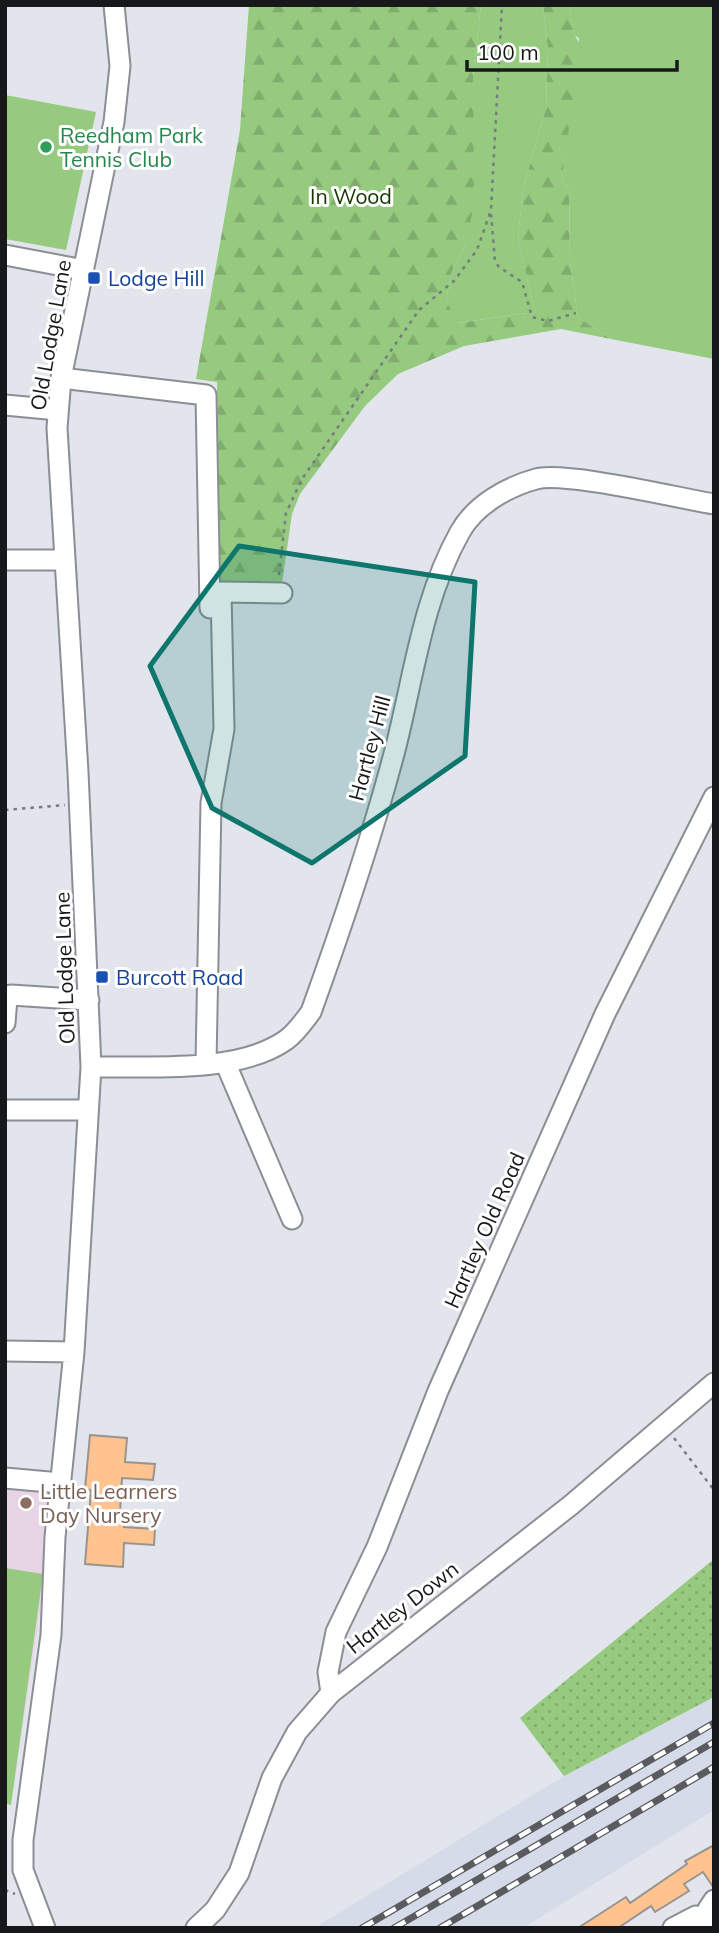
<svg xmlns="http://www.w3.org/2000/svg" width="719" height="1933" font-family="Mulish,sans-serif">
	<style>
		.built { fill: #d6dbea }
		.education { fill: #e7d4e4 }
		.grass { fill: #95ca7f }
		.forest { fill: url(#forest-firs) }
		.garden { fill: url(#garden-dots) }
		.building { fill: #fec38f; stroke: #9a948f; stroke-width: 2 }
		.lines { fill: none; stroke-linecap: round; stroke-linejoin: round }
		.minor-casing { stroke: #8b8e94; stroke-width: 23 }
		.path { stroke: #797b80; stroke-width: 2.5; stroke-dasharray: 3.5 5; stroke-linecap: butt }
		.minor { stroke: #fff; stroke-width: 19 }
		.rail-casing { stroke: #5a5b5f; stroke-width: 7 }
		.rail { stroke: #fff; stroke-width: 4.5; stroke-dasharray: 13; stroke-linecap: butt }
		.marked { fill: #0f766e; fill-opacity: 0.2; stroke: #0f766e; stroke-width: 5; stroke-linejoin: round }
		.leisure-dot { fill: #2e9e5b; stroke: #fff; stroke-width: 2.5 }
		.transit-dot { fill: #1a4fb4; stroke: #fff; stroke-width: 2.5 }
		.education-dot { fill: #8d6e63; stroke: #fff; stroke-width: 2.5 }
		.labels { text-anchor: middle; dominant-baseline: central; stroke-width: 6; stroke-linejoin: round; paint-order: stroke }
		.leisure-label { font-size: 21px; fill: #27864d; stroke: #fff; text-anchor: start }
		.park-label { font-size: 21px; fill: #153801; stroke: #fff }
		.transit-label { font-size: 21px; fill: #164399; stroke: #fff; text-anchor: start }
		.street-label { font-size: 21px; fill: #17181a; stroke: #fff }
		.education-label { font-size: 21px; fill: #785e54; stroke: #fff; text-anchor: start }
	</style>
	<defs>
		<pattern id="forest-firs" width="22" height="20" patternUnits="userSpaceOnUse" patternTransform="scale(1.75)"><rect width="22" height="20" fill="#95ca7f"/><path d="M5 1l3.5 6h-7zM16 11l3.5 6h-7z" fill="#80ad6d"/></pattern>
		<pattern id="garden-dots" width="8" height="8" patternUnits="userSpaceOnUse" patternTransform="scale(1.75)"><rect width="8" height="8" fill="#95ca7f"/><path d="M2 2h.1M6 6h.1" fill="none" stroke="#80ad6d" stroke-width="1.8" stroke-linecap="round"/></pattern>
	</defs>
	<rect width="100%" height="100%" fill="#e2e5ec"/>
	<path class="built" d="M714 1697V1810L523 1928H314L564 1776Z"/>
	<path class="education" d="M5 1470 50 1474 44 1524 42 1598 11 1805 5 1803Z"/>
	<path class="grass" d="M481 5H543L548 50 546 108 523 189 518 239 535 312 457 323 446 300 452 271 466 244 473 76Z
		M569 5H714V359L611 339 578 317 570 261 569 188 562 181 579 38 574 35Z
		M5 95 96 112 66 250 5 239Z
		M5 1568 43 1574 11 1805 5 1803Z"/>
	<path class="forest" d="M249 5H481L473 76 474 204 466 244 452 271 446 300 458 323 535 312 518 239 523 189 546 108 548 50 543 5H569L574 34 584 51 571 113 562 181 569 188 570 261 578 317 611 339 561 329 464 346 398 374 365 406 300 494 292 514 282 583 220 584 217 382 196 379 240 130Z"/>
	<path class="garden" d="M714 1559V1697L564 1776 520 1718Z"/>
	<path class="building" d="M90 1435 127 1438 125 1462 155 1464 153 1480 122 1478 120 1512H125L124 1527 155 1529 154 1545 124 1543 123 1567 85 1564 91 1490 85 1489Z
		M714 1845V1888L703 1872 684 1884 689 1891 655 1912 651 1906 618 1928H578L626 1897 630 1903 687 1864 685 1861Z"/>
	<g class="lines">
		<defs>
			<path id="minor" d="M5 255 84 270
				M61 378 206 395 210 608
				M5 405 58 410
				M5 560H65
				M5 1023 7 998 11 995 89 1000
				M225 1062 292 1219
				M206 1063 211 803 224 729 221 592 282 593
				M91 1067C148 1066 238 1074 286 1040 296 1033 304 1021 311 1012 342 926 372 838 395 750 414 676 422 600 460 532 475 505 507 487 536 479 564 471 678 498 714 504
				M5 1110H87
				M5 1351 74 1352
				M5 1478 60 1483
				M331 1693 328 1672 336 1632 377 1547 438 1391 605 1014 714 797
				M708 1919V1909L714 1900
				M45 1928 23 1870V1840L51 1635 55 1537 74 1352 91 1067 78 772 57 428 61 378 114 122 120 66 114 5
				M196 1928 215 1910 239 1873 272 1778 297 1732 331 1693 571 1505 714 1383
				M673 1928 696 1916 708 1919 713 1928"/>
		</defs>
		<use href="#minor" class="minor-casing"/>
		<path class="path" d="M491 214 495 261 499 267 522 282 532 317 548 321 576 313
			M279 575 286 513 302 479 419 310 454 281 477 250 491 210 502 5
			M5 810 65 805
			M674 1438 714 1490
			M5 1890 15 1894"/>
		<use href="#minor" class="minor"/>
		<defs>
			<path id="rail" d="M362 1928 714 1723
				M394 1928 714 1742
				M440 1928 714 1767"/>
		</defs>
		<use href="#rail" class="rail-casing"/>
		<use href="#rail" class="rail"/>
	</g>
	<path class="marked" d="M239 546 475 582 465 756 312 863 212 808 150 666Z"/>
	<circle class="leisure-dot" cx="46" cy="147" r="7"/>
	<g class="transit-dot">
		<rect x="87" y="271" width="14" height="14" rx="3.5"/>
		<rect x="95" y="970" width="14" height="14" rx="3.5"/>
	</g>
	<circle class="education-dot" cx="26" cy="1503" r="7"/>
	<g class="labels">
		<g class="leisure-label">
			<text x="60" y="135">Reedham Park<tspan x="60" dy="24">Tennis Club</tspan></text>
		</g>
		<g class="park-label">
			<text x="351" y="196">In Wood</text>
		</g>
		<g class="transit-label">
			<text x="108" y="278">Lodge Hill</text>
			<text x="116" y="977">Burcott Road</text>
		</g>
		<g class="street-label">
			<text transform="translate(50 335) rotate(-80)">Old Lodge Lane</text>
			<text transform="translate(369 748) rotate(-75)">Hartley Hill</text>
			<text transform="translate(64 968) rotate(-92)">Old Lodge Lane</text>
			<text transform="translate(484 1230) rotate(-66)">Hartley Old Road</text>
			<text transform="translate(402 1607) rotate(-38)">Hartley Down</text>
		</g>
		<g class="education-label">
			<text x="40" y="1491">Little Learners<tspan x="40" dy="24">Day Nursery</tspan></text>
		</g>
	</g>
	<rect width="719" height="1933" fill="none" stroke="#17181a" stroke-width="14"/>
	<path d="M467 60v10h210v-10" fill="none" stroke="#17181a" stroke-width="3.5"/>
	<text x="477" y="60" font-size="21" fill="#17181a" stroke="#ffffff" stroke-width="5" paint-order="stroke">100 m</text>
</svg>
